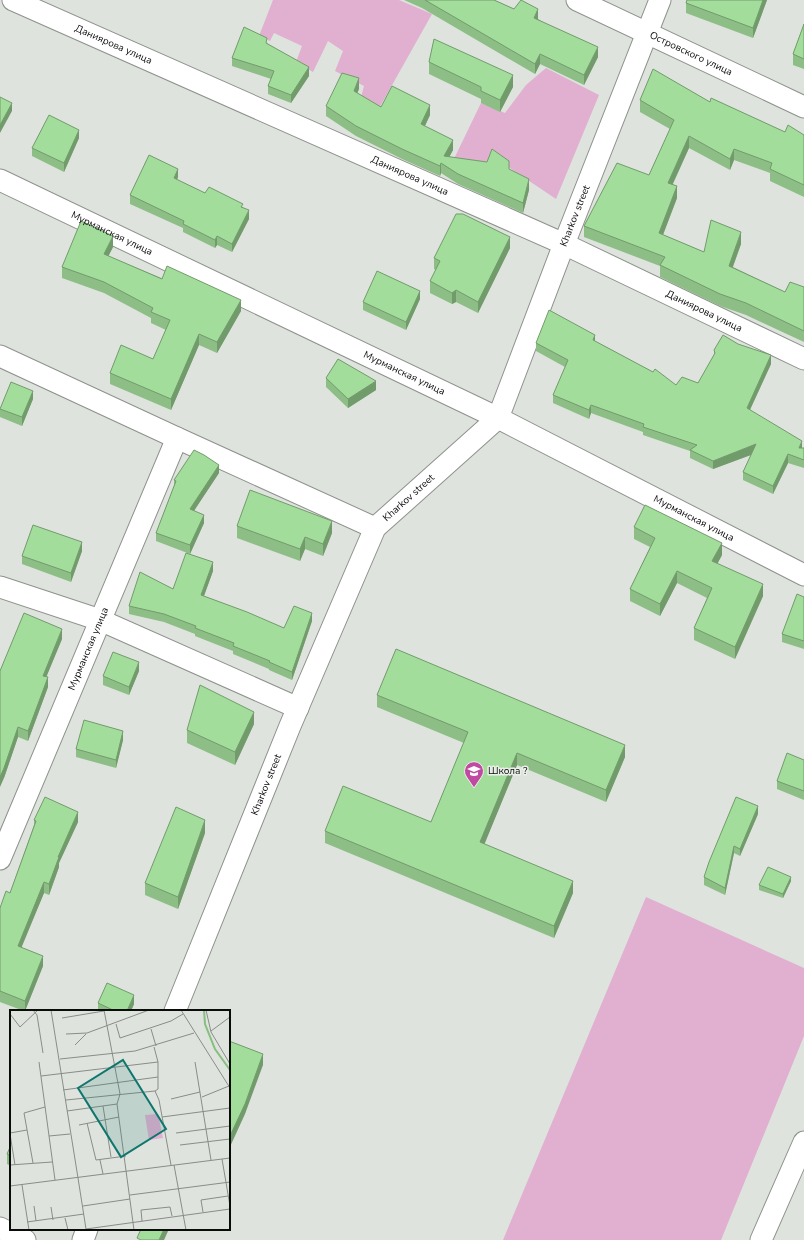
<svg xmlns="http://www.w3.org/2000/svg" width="804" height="1240" font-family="'Nunito Sans',sans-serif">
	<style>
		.green { fill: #e1afd0 }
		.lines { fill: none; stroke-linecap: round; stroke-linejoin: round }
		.street-casing { stroke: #8e928d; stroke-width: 23 }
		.street { stroke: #fff; stroke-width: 21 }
		.wall { fill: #8cbe85 }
		.shaded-wall { fill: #729b6c }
		.building { fill: #a3dd9b; stroke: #729b6c }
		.labels { text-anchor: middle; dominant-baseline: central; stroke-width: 3; stroke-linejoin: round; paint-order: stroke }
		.street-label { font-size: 10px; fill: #0a0c0a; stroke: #ebf0ea }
		.poi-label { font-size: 10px; fill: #0a0c0a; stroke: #ebf0ea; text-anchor: start }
		.inset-river { fill: none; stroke: #86bf7f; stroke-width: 2 }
		.inset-road { fill: none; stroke: #898d89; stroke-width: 1 }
		.view { fill: #0f766e; fill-opacity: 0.15; stroke: #0f766e; stroke-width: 2 }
		.inset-edge { fill: none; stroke: #0a0c0a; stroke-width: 2 }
	</style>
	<rect width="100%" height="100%" fill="#dee3dd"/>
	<path class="green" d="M273 0H399L432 14 378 110 360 101 364 86 335 71 343 51 328 41 313 72 296 62 302 46 274 33 270 41 259 36Z
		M546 68 599 95 556 199 495 158 474 166 452 163 481 103 505 113 526 85Z
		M646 897 804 968V1036L721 1240H503Z"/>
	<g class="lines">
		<defs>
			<g id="street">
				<path id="s1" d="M13 0 564 244 804 359"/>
				<path id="s2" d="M577 0 804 107"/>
				<path id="s3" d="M0 180 498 418 804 575"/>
				<path d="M0 356 177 438 375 528"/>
				<path d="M0 587 100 620 298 708"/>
				<path id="s4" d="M0 859 177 438"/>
				<path id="s5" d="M175 1011 290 726 375 528 498 418 564 244 660 0"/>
				<path d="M0 1228 25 1240"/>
				<path d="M83 1240 87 1229"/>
				<path d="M761 1240 804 1142"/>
			</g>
		</defs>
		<use href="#street" class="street-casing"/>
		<use href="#street" class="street"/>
	</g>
	<path class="wall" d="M404 0H494L514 9 538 19 598 57 584 85 540 64 535 74 422 8Z
		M687 0H767L753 38 686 13V3Z
		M804 24V69L793 65V54Z
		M267 43 309 76 291 103 268 94V86L271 79 232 66V58Z
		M429 62 513 87 500 112 481 103V99L429 74Z
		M359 89 357 93 381 107 430 115 425 126 453 150 449 157 509 170 529 190 523 213 458 184 441 173 440 176 402 159 356 136 326 116V106Z
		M640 100 710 102 785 132 804 135V197L770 181V173L734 160 730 170 689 148 673 184 677 198 663 235 704 252 741 244 733 267 785 292 804 287V342L746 315 720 306 660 277V266L584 237V226L649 175 670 129 640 112Z
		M79 138 64 172 32 156V148Z
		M178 177 177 180 205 193 243 207 249 219 232 252 217 245 215 248 183 232V228L130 204V195Z
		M113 247 108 256 241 311 217 353 199 345 171 410 110 384V373L153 359 166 330 151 323V318L104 293 62 278V267Z
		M510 248 478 313 456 302 452 304 430 293V281L436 270 434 269V258Z
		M420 299 406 330 363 310V302Z
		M595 341 676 385 698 383 714 356V350L771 364 750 410 802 448H804V468L788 463 773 494 743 480V472L751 455 713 469 690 458V451L643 435V432L591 413 589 419 553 403V395L565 367 536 351V343Z
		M326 378 376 390 348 408 326 387Z
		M33 399 22 426 0 417V409Z
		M219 473 194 510 204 523 190 554 156 541V533L174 486V480Z
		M237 526 332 533 323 556 305 549 300 561 237 538Z
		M634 527 722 555 717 564 763 596 735 659 694 640V628L707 598 677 583 660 616 630 601V589L650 547 634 539Z
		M82 551 71 582 22 564V556Z
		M213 571 204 596 284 628 312 621 292 680 269 670V669L233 654V651L195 636V634L164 622 129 614V606L173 589Z
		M804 597V649L782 642V634Z
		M62 639 46 677 48 687 28 741 18 737 4 778 0 671Z
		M139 671 129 695 103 685V676Z
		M377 695 625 757 606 802 517 765 484 844 573 893 554 938 325 843V831L431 822 464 743 377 707Z
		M254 724 235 765 187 743V730Z
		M123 740 116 768 76 757V749Z
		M804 760V800L777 789V781Z
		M758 814 740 856 734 853 725 895 704 885V877Z
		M34 820 78 822 59 863V867L49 895 44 893 21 947 43 966 25 1011H24L0 1002V908L10 893 34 825Z
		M205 833 178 909 145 895V883Z
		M791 881 783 898 759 890V885Z
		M98 1003 134 1004 131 1011H98Z
		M11 1145V1166L7 1164V1154Z"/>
	<path class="shaded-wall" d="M763 0H767L753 38V28Z
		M538 9V19L534 27V18Z
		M598 47V57L584 85V75Z
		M540 54V64L535 74V64Z
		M309 67V76L291 103V95Z
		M513 75V87L500 112V100Z
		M359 78V89L354 101V91Z
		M12 103V111L0 133V125Z
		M430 105V115L421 134V124Z
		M79 130V138L64 172V163Z
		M689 136V148L668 194V183Z
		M453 140V150L445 165 444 156Z
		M734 149V160L730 170V159Z
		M441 163V173L440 176V166Z
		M178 169V177L174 186V178Z
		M529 179V190L523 213V203Z
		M677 186V198L659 245V233Z
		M249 210V219L232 252V244Z
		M741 232V244L729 277V266Z
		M113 236V247L104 265V254Z
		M217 236V245L215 248V240Z
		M510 237V248L478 313V302Z
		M456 290V302L452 304V293Z
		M420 291V299L406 330V322Z
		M241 300V311L217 353V342Z
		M199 334V345L171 410V399Z
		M595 335V343L593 340Z
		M771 355V364L747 416V408Z
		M376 381V390L348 408V399Z
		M33 391V399L22 426V417Z
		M591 405V413L589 419V410Z
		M802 441V449L799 448Z
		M756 444V453L713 469V461Z
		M788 454V463L773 494V486Z
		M219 465V473L190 517V509Z
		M204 515V523L190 554V545Z
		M332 521V533L323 556V544Z
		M305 537V549L300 561V549Z
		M82 542V551L71 582V573Z
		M722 543V555L712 574V561Z
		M213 562V571L201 604V595Z
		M677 571V583L660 616V604Z
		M763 584V596L735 659V647Z
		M312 613V621L292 680V672Z
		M62 629V639L43 685V676Z
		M139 662V671L129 695V687Z
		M48 677V687L28 741V731Z
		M254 712V724L235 765V752Z
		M18 727V737L4 778 0 787V777Z
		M123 731V740L116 768V760Z
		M625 745V757L606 802V790Z
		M517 753V765L480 855V842Z
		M758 806V814L740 856V849Z
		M78 812V822L59 863V867L49 895V884L58 857Z
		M205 820V833L178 909V897Z
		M734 846V853L725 895V888Z
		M791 877V881L783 898V894Z
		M573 881V893L554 938V926Z
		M44 882V893L18 956V946Z
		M43 956V966L25 1011V1001Z
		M134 995V1004L131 1011H127Z
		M263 1054V1065L245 1114 229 1149V1138Z
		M164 1229H169L164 1240H159Z"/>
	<path class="building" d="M425 0H494L514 9 521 0 538 9 534 18 598 47 584 75 540 54 535 64Z
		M687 0H763L753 28 686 3Z
		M804 24V59L793 54Z
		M244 27 267 38 266 43 309 67 291 95 268 86 274 71 232 58Z
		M434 39 513 75 500 100 481 91V87L429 62Z
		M653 69 710 102 711 98 785 132 788 125 804 135V185L770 169 772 163 734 149 730 159 689 136 668 183 677 186 659 233 704 252 711 220 741 232 729 266 785 292 790 282 804 287V331L746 303 720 294 660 265 665 257 584 226 617 163 649 175 674 120 640 100Z
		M342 73 359 78 354 91 381 107 392 86 430 105 421 124 453 140 444 156 487 162 492 149 509 161V169L529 179 523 203 458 174 441 163 440 166 402 149 356 126 326 106Z
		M0 97 12 103 0 125Z
		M49 115 79 130 64 163 32 148Z
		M149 155 178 169 174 178 205 193 209 187 243 204 241 207 249 210 232 244 217 236 215 240 183 224 184 221 130 195Z
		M456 214H463L510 237 478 302 456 290 452 293 430 281 440 261 434 258Z
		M81 221 113 236 104 254 162 279 167 266 241 300 217 342 199 334 171 399 110 373 121 345 153 359 170 320 151 312 153 308 104 282 62 267Z
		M377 271 420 291 406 322 363 302Z
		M549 310 595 335 593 340 653 372 655 369 676 385 682 377 698 383 715 353 714 350 723 335 738 344 771 355 747 408 802 441 799 448H804V460L788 454 773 486 743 472 756 444 713 461 690 450 697 445 643 427 644 424 591 405 589 410 553 395 568 360 536 343Z
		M338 359 376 381 348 399 326 378Z
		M11 382 33 391 22 417 0 409Z
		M194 450 204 455 219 465 190 509 204 515 190 545 156 533 176 481 174 480Z
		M250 490 332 521 323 544 305 537 300 549 237 526Z
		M645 505 722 543 712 561 763 584 735 647 694 628 712 588 677 571 660 604 630 589 655 538 634 527Z
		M33 525 82 542 71 573 22 556Z
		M186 553 213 562 201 595 247 612 284 628 294 606 312 613 292 672 269 662 270 661 233 646 234 643 195 628 196 626 164 614 129 606 140 572 173 589Z
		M797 594 804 597V641L782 634Z
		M24 613 62 629 43 676 48 677 28 731 18 727 4 768 0 777V671Z
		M396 649 625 745 606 790 517 753 480 842 573 881 554 926 325 831 343 786 431 822 468 732 377 695Z
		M113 652 139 662 129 687 103 676Z
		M200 685 254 712 235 752 187 730Z
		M84 720 123 731 116 760 76 749Z
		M787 753 804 760V791L777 781Z
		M45 797 78 812 58 857H59L49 884 44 882 18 946 43 956 25 1001 0 991V908L6 891 10 893 36 821 34 820Z
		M736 797 758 806 740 849 734 846 725 888 704 877 709 862Z
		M176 807 205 820 178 897 145 883Z
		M768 867 791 877 783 894 759 885Z
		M107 983 134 995 127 1011H115L98 1003Z
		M229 1041 263 1054 245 1104 229 1138Z
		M11 1145V1156L7 1154Z
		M141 1229H164L159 1240H141L137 1238Z"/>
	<defs>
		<symbol id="school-pin" viewBox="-11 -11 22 30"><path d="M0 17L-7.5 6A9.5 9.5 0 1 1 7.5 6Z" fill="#c04aa1" stroke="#ebf0ea"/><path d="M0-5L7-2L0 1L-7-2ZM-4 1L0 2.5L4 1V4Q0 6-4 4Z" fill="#fff"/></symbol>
	</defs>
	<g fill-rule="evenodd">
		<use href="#school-pin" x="463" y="760" width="22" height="30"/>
	</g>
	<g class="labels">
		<g class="street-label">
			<text stroke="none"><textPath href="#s1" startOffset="110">Даниярова улица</textPath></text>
			<text stroke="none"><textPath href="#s2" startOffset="126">Островского улица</textPath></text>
			<text stroke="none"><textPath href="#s1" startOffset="434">Даниярова улица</textPath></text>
			<text stroke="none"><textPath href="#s5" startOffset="904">Kharkov street</textPath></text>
			<text stroke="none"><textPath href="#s3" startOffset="124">Мурманская улица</textPath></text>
			<text stroke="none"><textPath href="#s1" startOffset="758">Даниярова улица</textPath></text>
			<text stroke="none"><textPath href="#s3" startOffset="448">Мурманская улица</textPath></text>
			<text stroke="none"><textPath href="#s5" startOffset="568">Kharkov street</textPath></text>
			<text stroke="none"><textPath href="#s3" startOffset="772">Мурманская улица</textPath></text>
			<text stroke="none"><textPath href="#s4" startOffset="228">Мурманская улица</textPath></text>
			<text stroke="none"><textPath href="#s5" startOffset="244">Kharkov street</textPath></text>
		</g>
		<g class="poi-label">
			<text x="488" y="771">Школа ?</text>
		</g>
	</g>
	<g transform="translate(10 1010)">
		<rect width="220" height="220" fill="#dee3dd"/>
		<path d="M148 104 153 128 139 130 135 105Z" fill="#e1afd0"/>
		<path class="inset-river" d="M194 0 195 14 205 39 220 60"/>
		<path class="inset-road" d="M23 0 27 5 33 43M41 0 68 168M94 0 110 84 107 94 124 220M171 0 220 78M196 0 201 22 220 54M0 4 10 17 28 0M52 8 94 1M106 14 110 28 161 11 173 4M141 19 146 36M201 21 220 7M56 24 77 23 139 0M65 35 76 24M50 49 125 41 184 23M29 52 45 170M185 52 201 150M31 66 148 52M53 80 148 67M145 81 149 90 161 155M192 87 219 76M161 89 190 82M56 90 145 81 148 79V52L144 37M93 96 101 147M57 101 107 94M152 107 220 98M77 113 86 150 116 146M69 115 109 107M0 123 17 120M166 123 220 116M0 124 5 155M39 126 60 124M170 135 220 129M212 149 220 196M90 150 93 164M23 153 14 103 35 97M0 155 42 152M164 155 176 220M68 168 76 219M12 175 19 220M0 176 220 148M120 185 220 172M24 196 26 211M73 196 120 189M41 197 43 210M193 202 191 190 218 186M55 208 58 220M132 211 131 200 160 197 162 206M17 212 74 204M76 219 220 199"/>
		<path class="view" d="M113 50 156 119 111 147 68 78Z"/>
		<rect width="220" height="220" class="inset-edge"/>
	</g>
</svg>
